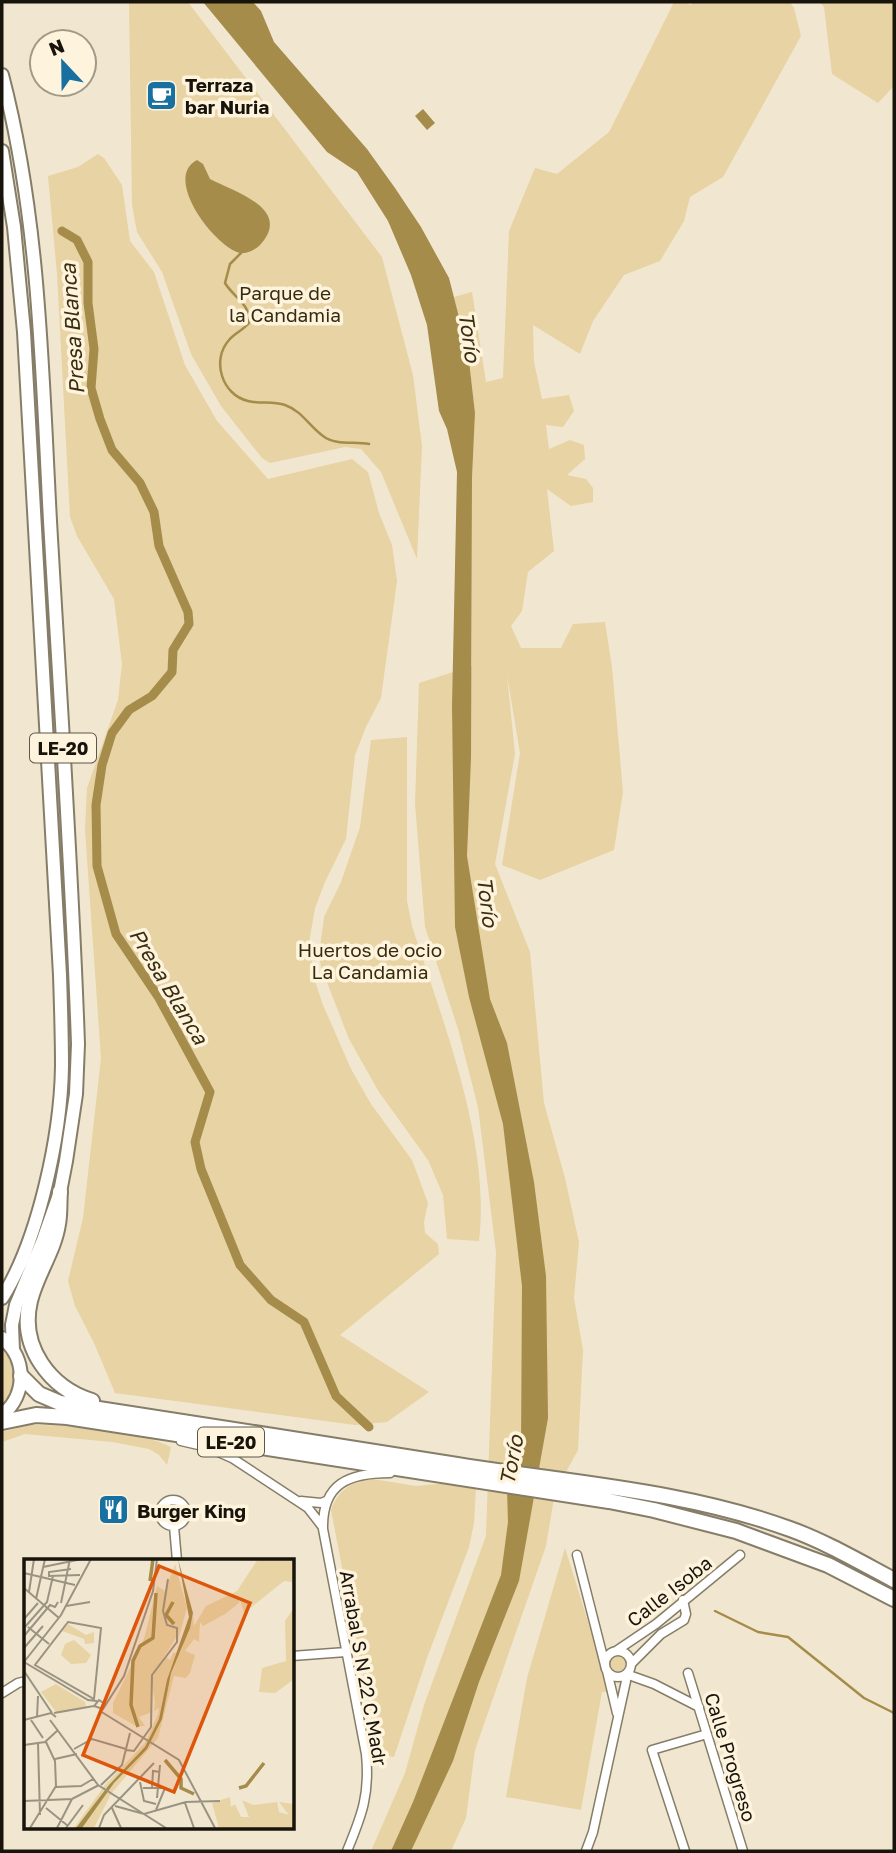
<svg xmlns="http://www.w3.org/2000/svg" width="896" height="1853" font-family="'Golos Text',sans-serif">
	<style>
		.green { fill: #e7d3a3 }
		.water { fill: #a58c4a }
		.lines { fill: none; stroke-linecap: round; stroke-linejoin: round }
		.stream { stroke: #a58c4a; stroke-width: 2.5 }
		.canal { stroke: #a58c4a; stroke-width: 9 }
		.minor-casing { stroke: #867d68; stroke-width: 11 }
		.trunk-casing { stroke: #867d68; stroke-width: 16 }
		.motorway-casing { stroke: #867d68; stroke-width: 18 }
		.minor { stroke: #fff; stroke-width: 8 }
		.trunk { stroke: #fff; stroke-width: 12 }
		.motorway { stroke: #fff; stroke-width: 14 }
		.labels { text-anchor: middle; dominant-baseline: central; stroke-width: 7; stroke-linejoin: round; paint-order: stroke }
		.shield { fill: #fef4dd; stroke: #5d574b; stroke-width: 2 }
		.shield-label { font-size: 18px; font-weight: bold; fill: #18140c }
		.poi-label { font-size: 19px; font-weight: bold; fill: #18140c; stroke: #fef4dd; text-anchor: start }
		.park-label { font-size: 19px; fill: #372b0d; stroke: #fef4dd }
		.street-label { font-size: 19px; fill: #18140c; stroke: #fef4dd }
		.water-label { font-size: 21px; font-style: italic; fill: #3a2e10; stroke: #fef4dd }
		.inset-river { fill: none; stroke: #a58c4a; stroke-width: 3.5 }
		.inset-road { fill: none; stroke: #9a9382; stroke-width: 2 }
		.view { fill: #de560c; fill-opacity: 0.15; stroke: #de560c; stroke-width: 3.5 }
		.inset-edge { fill: none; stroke: #18140c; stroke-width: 3.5 }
	</style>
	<rect width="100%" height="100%" fill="#f1e7d0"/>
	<path class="green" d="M129 2H188L382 257 413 375 422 446 417 559 381 472 361 449 345 447 270 463 262 458 221 406 191 354 162 272 137 232 132 205Z
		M674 2H684L691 5 693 2H790L794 8 801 36 723 177 690 197 684 221 660 261 624 275 593 321 580 354 533 325 534 362 542 399 569 395 574 411 563 427 546 425 549 449 570 440 584 445 585 459 567 475 586 479 593 488V502L571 506 547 489 554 551 528 572 522 611 511 626 521 648H561L573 624 605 622 612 667 623 792 614 850 540 880 502 865 520 753 507 675 515 754 495 864 530 952 544 1103 565 1178 579 1242 574 1298 583 1350 578 1450 555 1492 546 1546 475 1750 466 1818 451 1851H371L405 1773 424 1705 486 1536 496 1252 478 1107 458 1029 425 927 415 804 419 683 472 666V478L475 413 468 352 454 297 472 292 486 382 503 378 509 231 535 168 557 174 609 132Z
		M820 2H894V86L878 103 832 74 824 7Z
		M98 154 104 158 122 185 130 241 154 272 185 365 217 421 268 479 352 459 368 472 379 513 392 545 397 581 381 698 366 727 355 755 346 839 325 882 315 908 309 943 315 981 323 1005 351 1069 371 1104 412 1160 428 1203 424 1222 425 1233 438 1244 439 1254 340 1335 429 1392 387 1422 355 1425 115 1393 94 1343 75 1306 68 1281 83 1218 101 1058 85 830 87 788 118 700 122 664 114 599 77 536 70 517 57 274 48 176 78 167Z
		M407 737V901L412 926C442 1020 491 1141 479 1241L447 1239 443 1195 428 1160 379 1092 349 1039 321 967 319 955 324 917 341 882 360 827 371 740Z
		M2 1347C16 1367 18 1386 2 1406Z
		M30 1425C68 1425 138 1430 171 1447L167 1465 159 1455 149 1449 112 1442 25 1434 2 1442V1432Z
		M373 1479 416 1486 448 1483 476 1488 474 1523 469 1547 427 1658 394 1757 378 1754 331 1510C339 1489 351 1482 373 1479Z
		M165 1513a8 8 0 1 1 16 0a8 8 0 1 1-16 0Z
		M565 1548 610 1692H602L581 1810 506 1797 527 1678Z
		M608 1664a10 10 0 1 1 20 0a10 10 0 1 1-20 0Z"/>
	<path class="water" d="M203 2H253L261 11 274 42 367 149 395 188 421 227 449 278 468 352 475 413 472 478 471 758 467 856 490 999 507 1043 534 1182 546 1276 548 1418 519 1581 479 1682 453 1761 411 1851H391L413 1802 501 1575 508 1522 506 1455 521 1448 522 1286 503 1124 469 997 455 927 452 706 457 472 447 429 439 411 427 325 411 275 388 221 357 172 327 152Z
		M423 109 435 123 427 130 415 116Z
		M197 160 203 164 210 179C235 192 293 209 260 245 255 250 247 254 240 253 215 247 162 178 197 160Z"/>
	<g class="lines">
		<path class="stream" d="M241 253 230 264 225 283C234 298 251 304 249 323 243 330 234 334 229 340 211 360 222 395 248 401 260 404 273 401 285 405 302 411 309 426 323 436 336 446 354 441 369 444
			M715 1611 758 1632 788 1637 864 1698 894 1713"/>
		<path class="canal" d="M62 231 77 240 88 262V303L94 349 91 388 100 419 112 450 140 483 154 512 159 546 188 612 189 624 173 650 172 672 152 696 129 710 112 733 102 765 96 805 97 866 116 934 159 998 210 1092 195 1142 201 1169 240 1265 271 1300 304 1322 336 1396 369 1427"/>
		<defs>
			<path id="minor" d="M181 1441 207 1447 232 1458 308 1508 322 1526
				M160 1513a13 13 0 1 1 26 0a13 13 0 1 1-26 0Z
				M301 1501 321 1503 326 1501
				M174 1526 177 1561
				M577 1555 605 1665
				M605 1664a13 13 0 1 1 26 0a13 13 0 1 1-26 0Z
				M616 1651 656 1624 740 1555
				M292 1656 346 1652
				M631 1664 661 1634 684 1620 686 1614 683 1600
				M607 1671 617 1713
				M688 1673 743 1851
				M626 1674 654 1684 699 1707
				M2 1693 18 1683 26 1681
				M347 1851C362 1815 370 1794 366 1754L323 1529C322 1483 349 1473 390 1473
				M586 1851 593 1832 626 1681 625 1675
				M685 1851 652 1750 707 1734"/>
			<path id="trunk" d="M2 75C40 220 42 372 50 521 60 695 72 870 78 1044L76 1094 66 1161 60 1192 43 1240 16 1305 12 1325 13 1350
				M2 151 14 227 24 332 60 975C61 1005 62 1036 62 1066 61 1134 39 1240 2 1298
				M2 1338C27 1358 27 1395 2 1415"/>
			<path id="motorway" d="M60 1192C59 1202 60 1214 58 1224 54 1251 36 1275 30 1301 19 1347 50 1388 92 1401
				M21 1376 39 1394 60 1403C192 1423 325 1444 457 1465 568 1483 683 1490 790 1529 826 1542 860 1562 894 1580
				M2 1422 36 1415 67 1417 609 1501 654 1510 736 1531 828 1565 894 1599"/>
		</defs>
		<use href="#minor" class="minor-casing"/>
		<use href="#trunk" class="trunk-casing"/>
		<use href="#motorway" class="motorway-casing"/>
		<use href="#minor" class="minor"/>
		<use href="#trunk" class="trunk"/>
		<use href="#motorway" class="motorway"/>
	</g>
	<defs>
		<symbol id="cafe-square" viewBox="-11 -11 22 22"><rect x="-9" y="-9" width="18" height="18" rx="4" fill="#1770a0" stroke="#fef4dd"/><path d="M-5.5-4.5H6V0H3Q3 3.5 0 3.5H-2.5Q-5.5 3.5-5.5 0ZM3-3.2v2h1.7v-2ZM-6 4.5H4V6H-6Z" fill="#fff"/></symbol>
		<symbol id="restaurant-square" viewBox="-11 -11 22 22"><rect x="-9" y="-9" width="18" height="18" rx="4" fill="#1770a0" stroke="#fef4dd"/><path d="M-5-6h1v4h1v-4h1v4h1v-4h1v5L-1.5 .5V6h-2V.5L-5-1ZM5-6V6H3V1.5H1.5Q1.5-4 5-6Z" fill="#fff"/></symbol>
	</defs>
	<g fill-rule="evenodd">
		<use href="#cafe-square" x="144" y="78" width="35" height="35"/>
		<use href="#restaurant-square" x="96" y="1492" width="35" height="35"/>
	</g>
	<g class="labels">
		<g class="shield">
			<rect x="30" y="733.5" width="66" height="29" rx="5"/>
			<rect x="198" y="1427.5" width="66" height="29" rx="5"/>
		</g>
		<g class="shield-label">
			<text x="63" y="748">LE-20</text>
			<text x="231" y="1442">LE-20</text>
		</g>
		<g class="poi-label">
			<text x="185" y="84">Terraza<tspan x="185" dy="22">bar Nuria</tspan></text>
			<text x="137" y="1510">Burger King</text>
		</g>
		<g class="park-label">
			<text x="285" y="292">Parque de<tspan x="285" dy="22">la Candamia</tspan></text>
			<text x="370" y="949">Huertos de ocio<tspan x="370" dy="22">La Candamia</tspan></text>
		</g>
		<g class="street-label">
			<text transform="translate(669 1591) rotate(-38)">Calle Isoba</text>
			<text transform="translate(364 1668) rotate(80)">Arrabal S N 22 C Madr</text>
			<text transform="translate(731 1757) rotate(73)">Calle Progreso</text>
		</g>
		<g class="water-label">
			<text transform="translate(72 329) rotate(-94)">Presa Blanca</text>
			<text transform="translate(470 337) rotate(82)">Torío</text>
			<text transform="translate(488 902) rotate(83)">Torío</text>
			<text transform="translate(169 986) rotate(59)">Presa Blanca</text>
			<text transform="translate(511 1460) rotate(-79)">Torío</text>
		</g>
	</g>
	<g transform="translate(24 1559)">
		<rect width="270" height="270" fill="#f1e7d0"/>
		<path d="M234 0H269V23L260 22 220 54 215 37V44L201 55 179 67 176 63 175 83 170 80 161 92 171 96 166 114 162 119 150 117 134 179 87 235 70 269H50L81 226 121 184 134 155 135 149 130 152 131 143 127 120 128 153 115 158 121 167H112L89 154V144L120 80 133 27 141 32 151 5 163 49 154 81 153 68 143 65 139 49 142 67 152 69V79L128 117 142 98 146 101 149 94H156L169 56 170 67 182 47 213 32ZM269 50V121L251 134 235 133 238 109 262 102 261 62ZM44 65 62 76 70 73V84L61 85 60 80 38 72ZM50 81 67 96 62 104 47 105 37 96 41 85ZM32 125 61 143 62 148 33 154 17 133ZM206 238 207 248 211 245 217 258H225L218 241 229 246 253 243 255 253 265 256 255 243 269 245V269H195L188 244Z" fill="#e7d3a3"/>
		<path d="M154 0 169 54 166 69 147 114 138 160 123 190 90 224 58 269H52L85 226 121 188 135 160 143 121 165 58Z" fill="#a58c4a"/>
		<path class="inset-river" d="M126 22 129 0M149 43 142 56 150 65M114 168 107 146 109 102 116 87 129 79 132 34M141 201 157 220V229L170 235M215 229 222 227 240 204"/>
		<path class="inset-road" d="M19 8 58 0M47 10 25 13V17L56 16M0 14 51 26M0 29 35 59M5 33 10 0M12 40 21 0M37 44 46 0M42 47 66 43M0 60 14 44M44 63 77 69 70 140 11 106ZM4 68 25 85M0 69 23 43 29 17M0 77 26 46 31 48 34 43M0 89 19 67M0 103 37 56 67 0M0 103 64 141 73 142M0 112 28 154M81 145 75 141 70 147 79 150 100 117 129 32 133 0M76 152 155 201 191 269M30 154 70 147M13 158 14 137M0 161 27 154 32 158M7 161 19 179M26 161 74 226 142 269M14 184 16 256M0 186 21 183 34 171M50 190 68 180 102 190M102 191 110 192 127 168 128 116 153 83V69L143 66 139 52 144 20M31 200 53 195M116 223 120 242 132 245M77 226 98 206 106 174M32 228 57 227 69 220M119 229H141L132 251M128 229 129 212 136 213M133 239 136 206M0 242 48 240 75 226M161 243 196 242M161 244 170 269M91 247 120 255 162 243M22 249 44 267M88 249 97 269M6 269 32 227 31 202 22 183M33 269 48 240M42 269 59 246M75 269 80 256 130 204"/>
		<path class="view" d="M135 7 226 44 150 233 59 196Z"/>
		<rect width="270" height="270" class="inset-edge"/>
	</g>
	<rect width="896" height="1853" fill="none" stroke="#18140c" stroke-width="7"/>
	<g transform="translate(63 63) rotate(338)"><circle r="33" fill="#fef4dd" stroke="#a29a89" stroke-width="2"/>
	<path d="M0-5L12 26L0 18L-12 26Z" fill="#1770a0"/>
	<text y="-10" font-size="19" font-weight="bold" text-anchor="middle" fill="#18140c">N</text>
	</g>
</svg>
